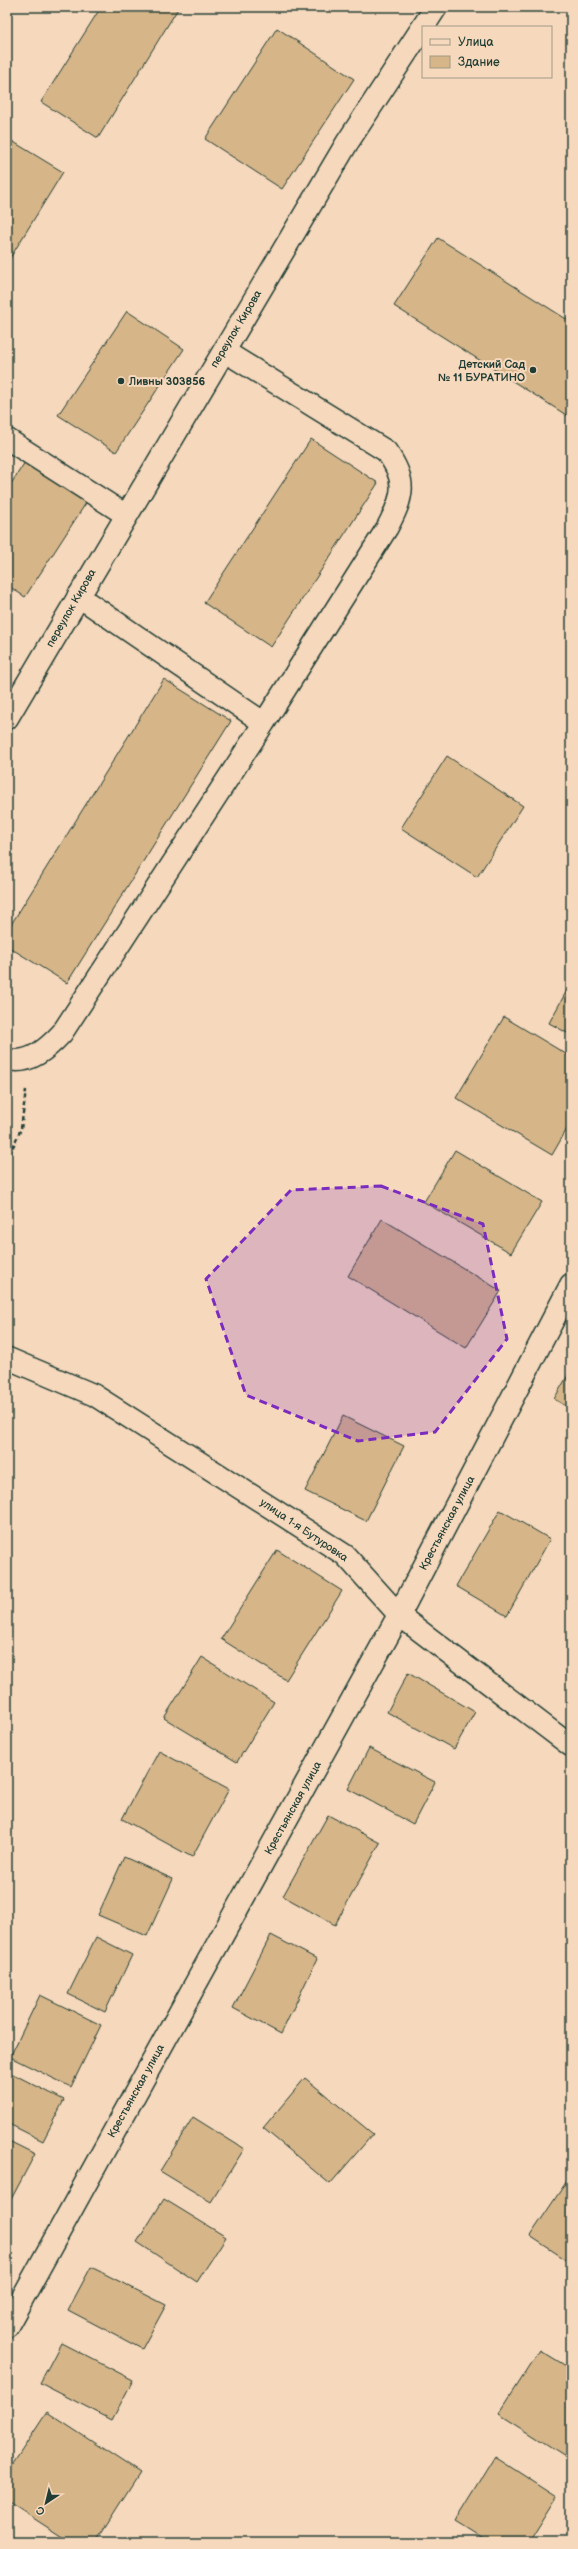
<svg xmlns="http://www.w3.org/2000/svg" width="578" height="2549" font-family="'Balsamiq Sans',sans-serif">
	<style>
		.building { fill: #d6b589; stroke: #1f3d34 }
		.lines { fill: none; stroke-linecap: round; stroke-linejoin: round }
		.lane-casing { stroke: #1f3d34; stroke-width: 24 }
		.street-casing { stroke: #1f3d34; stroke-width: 25 }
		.path { stroke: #1f3d34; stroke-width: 2.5; stroke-dasharray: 4 3; stroke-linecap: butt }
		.lane { stroke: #f6d8bc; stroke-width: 21 }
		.street { stroke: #f6d8bc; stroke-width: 22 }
		.marked { fill: #7b2cbf; fill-opacity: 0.2; stroke: #7b2cbf; stroke-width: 3; stroke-dasharray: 8 5; stroke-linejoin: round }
		.poi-dot { fill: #1f3d34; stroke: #f6d8bc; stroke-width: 1.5 }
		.labels { text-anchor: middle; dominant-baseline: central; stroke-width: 4; stroke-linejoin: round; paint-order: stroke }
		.street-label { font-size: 11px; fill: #1f3d34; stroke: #f6d8bc }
		.poi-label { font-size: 11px; font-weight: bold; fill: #1f3d34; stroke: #f6d8bc; text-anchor: end }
	</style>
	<rect width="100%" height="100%" fill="#f6d8bc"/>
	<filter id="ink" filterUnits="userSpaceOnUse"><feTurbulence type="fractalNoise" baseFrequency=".025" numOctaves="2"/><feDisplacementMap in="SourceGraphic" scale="8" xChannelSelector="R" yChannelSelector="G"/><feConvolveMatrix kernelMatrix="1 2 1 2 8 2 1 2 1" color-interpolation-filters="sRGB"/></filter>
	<g filter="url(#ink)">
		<path class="building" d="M101 7H179L98 138 41 102Z
			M277 28 354 79 282 189 205 139Z
			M7 138 63 172 7 263Z
			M438 238 571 322V418L394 306Z
			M127 311 184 349 116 452 58 415Z
			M311 439 378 483 271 647 204 603Z
			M25 462 86 503 25 597 7 585V490Z
			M164 679 231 721 67 983 7 946V931Z
			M447 756 523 806 477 877 401 828Z
			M571 983V1035L549 1023Z
			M504 1017 571 1057V1122L552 1155 456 1098Z
			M455 1150 542 1202 511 1253 424 1202Z
			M382 1219 501 1291 466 1348 348 1276Z
			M571 1370V1409L554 1399Z
			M343 1416 404 1446 366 1521 305 1491Z
			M500 1510 550 1539 507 1616 456 1586Z
			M277 1550 342 1591 286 1680 221 1639Z
			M202 1657 274 1702 237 1762 164 1718Z
			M408 1673 475 1712 454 1749 387 1712Z
			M369 1748 435 1782 413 1824 348 1789Z
			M159 1751 229 1789 192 1857 122 1819Z
			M328 1815 380 1843 335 1925 283 1896Z
			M124 1857 173 1879 147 1936 98 1915Z
			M271 1935 317 1959 281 2034 233 2008Z
			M96 1937 132 1955 105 2012 68 1994Z
			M40 1995 101 2025 71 2087 10 2057Z
			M7 2071 64 2100 43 2141 7 2123Z
			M305 2078 373 2134 330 2184 263 2128Z
			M193 2117 244 2149 211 2202 160 2171Z
			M7 2140 35 2154 7 2207Z
			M571 2175V2263L530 2236Z
			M164 2199 226 2237 197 2282 137 2242Z
			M91 2267 166 2305 142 2349 68 2310Z
			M61 2343 133 2380 112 2420 40 2383Z
			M540 2350 571 2369 570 2459 499 2414Z
			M47 2412 140 2473 96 2542H70L7 2501V2473Z
			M495 2457 557 2497 529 2542H487L455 2522Z"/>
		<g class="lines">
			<defs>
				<path id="lane" d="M7 439 126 515
					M78 596 264 723 387 528C404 496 408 481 386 451L224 351
					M7 1059C29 1066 49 1047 62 1033L264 723
					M7 1358 94 1395 345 1555 399 1615 571 1746"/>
				<path id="street" d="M423 27 436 7
					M7 718 347 143 423 27
					M7 2326 399 1615 571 1285"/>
			</defs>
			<use href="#lane" class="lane-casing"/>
			<use href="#street" class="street-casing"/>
			<path class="path" d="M7 1160 21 1129 26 1090"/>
			<use href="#lane" class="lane"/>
			<use href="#street" class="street"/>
		</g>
	</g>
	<path class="marked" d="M381 1186 483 1224 507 1339 435 1432 358 1441 246 1395 206 1279 291 1190Z"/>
	<g class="poi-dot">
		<circle cx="533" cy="370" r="4"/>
		<circle cx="121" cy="381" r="4"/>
	</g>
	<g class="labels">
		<g class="street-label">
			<text transform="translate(236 329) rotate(-59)">переулок Кирова</text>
			<text transform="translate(71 608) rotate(-60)">переулок Кирова</text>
			<text transform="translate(447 1523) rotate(-62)">Крестьянская улица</text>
			<text transform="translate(304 1530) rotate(34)">улица 1-я Бутуровка</text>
			<text transform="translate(293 1808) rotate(-61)">Крестьянская улица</text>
			<text transform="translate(136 2091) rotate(-61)">Крестьянская улица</text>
		</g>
		<g class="poi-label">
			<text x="525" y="364">Детский Сад<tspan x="525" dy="13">№ 11 БУРАТИНО</tspan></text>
			<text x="129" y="381" text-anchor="start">Ливны 303856</text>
		</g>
	</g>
	<rect width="578" height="2549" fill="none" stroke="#f6d8bc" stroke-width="24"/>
	<rect x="12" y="12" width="554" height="2525" fill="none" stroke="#1f3d34" stroke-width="1.5" filter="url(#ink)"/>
	<rect x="422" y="26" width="130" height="52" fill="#f6d8bc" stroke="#a09a86"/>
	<rect x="430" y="39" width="20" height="6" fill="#f6d8bc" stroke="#a09a86"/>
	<text x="458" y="46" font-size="12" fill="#1f3d34">Улица</text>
	<rect x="430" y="56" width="20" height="12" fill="#d6b589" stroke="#a09a86"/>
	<text x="458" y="66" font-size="12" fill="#1f3d34">Здание</text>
	<g transform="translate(46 2503) rotate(215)" stroke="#f6d8bc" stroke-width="3" paint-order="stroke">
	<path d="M0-3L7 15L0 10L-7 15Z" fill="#1f3d34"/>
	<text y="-6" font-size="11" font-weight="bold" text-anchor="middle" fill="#1f3d34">С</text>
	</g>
</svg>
